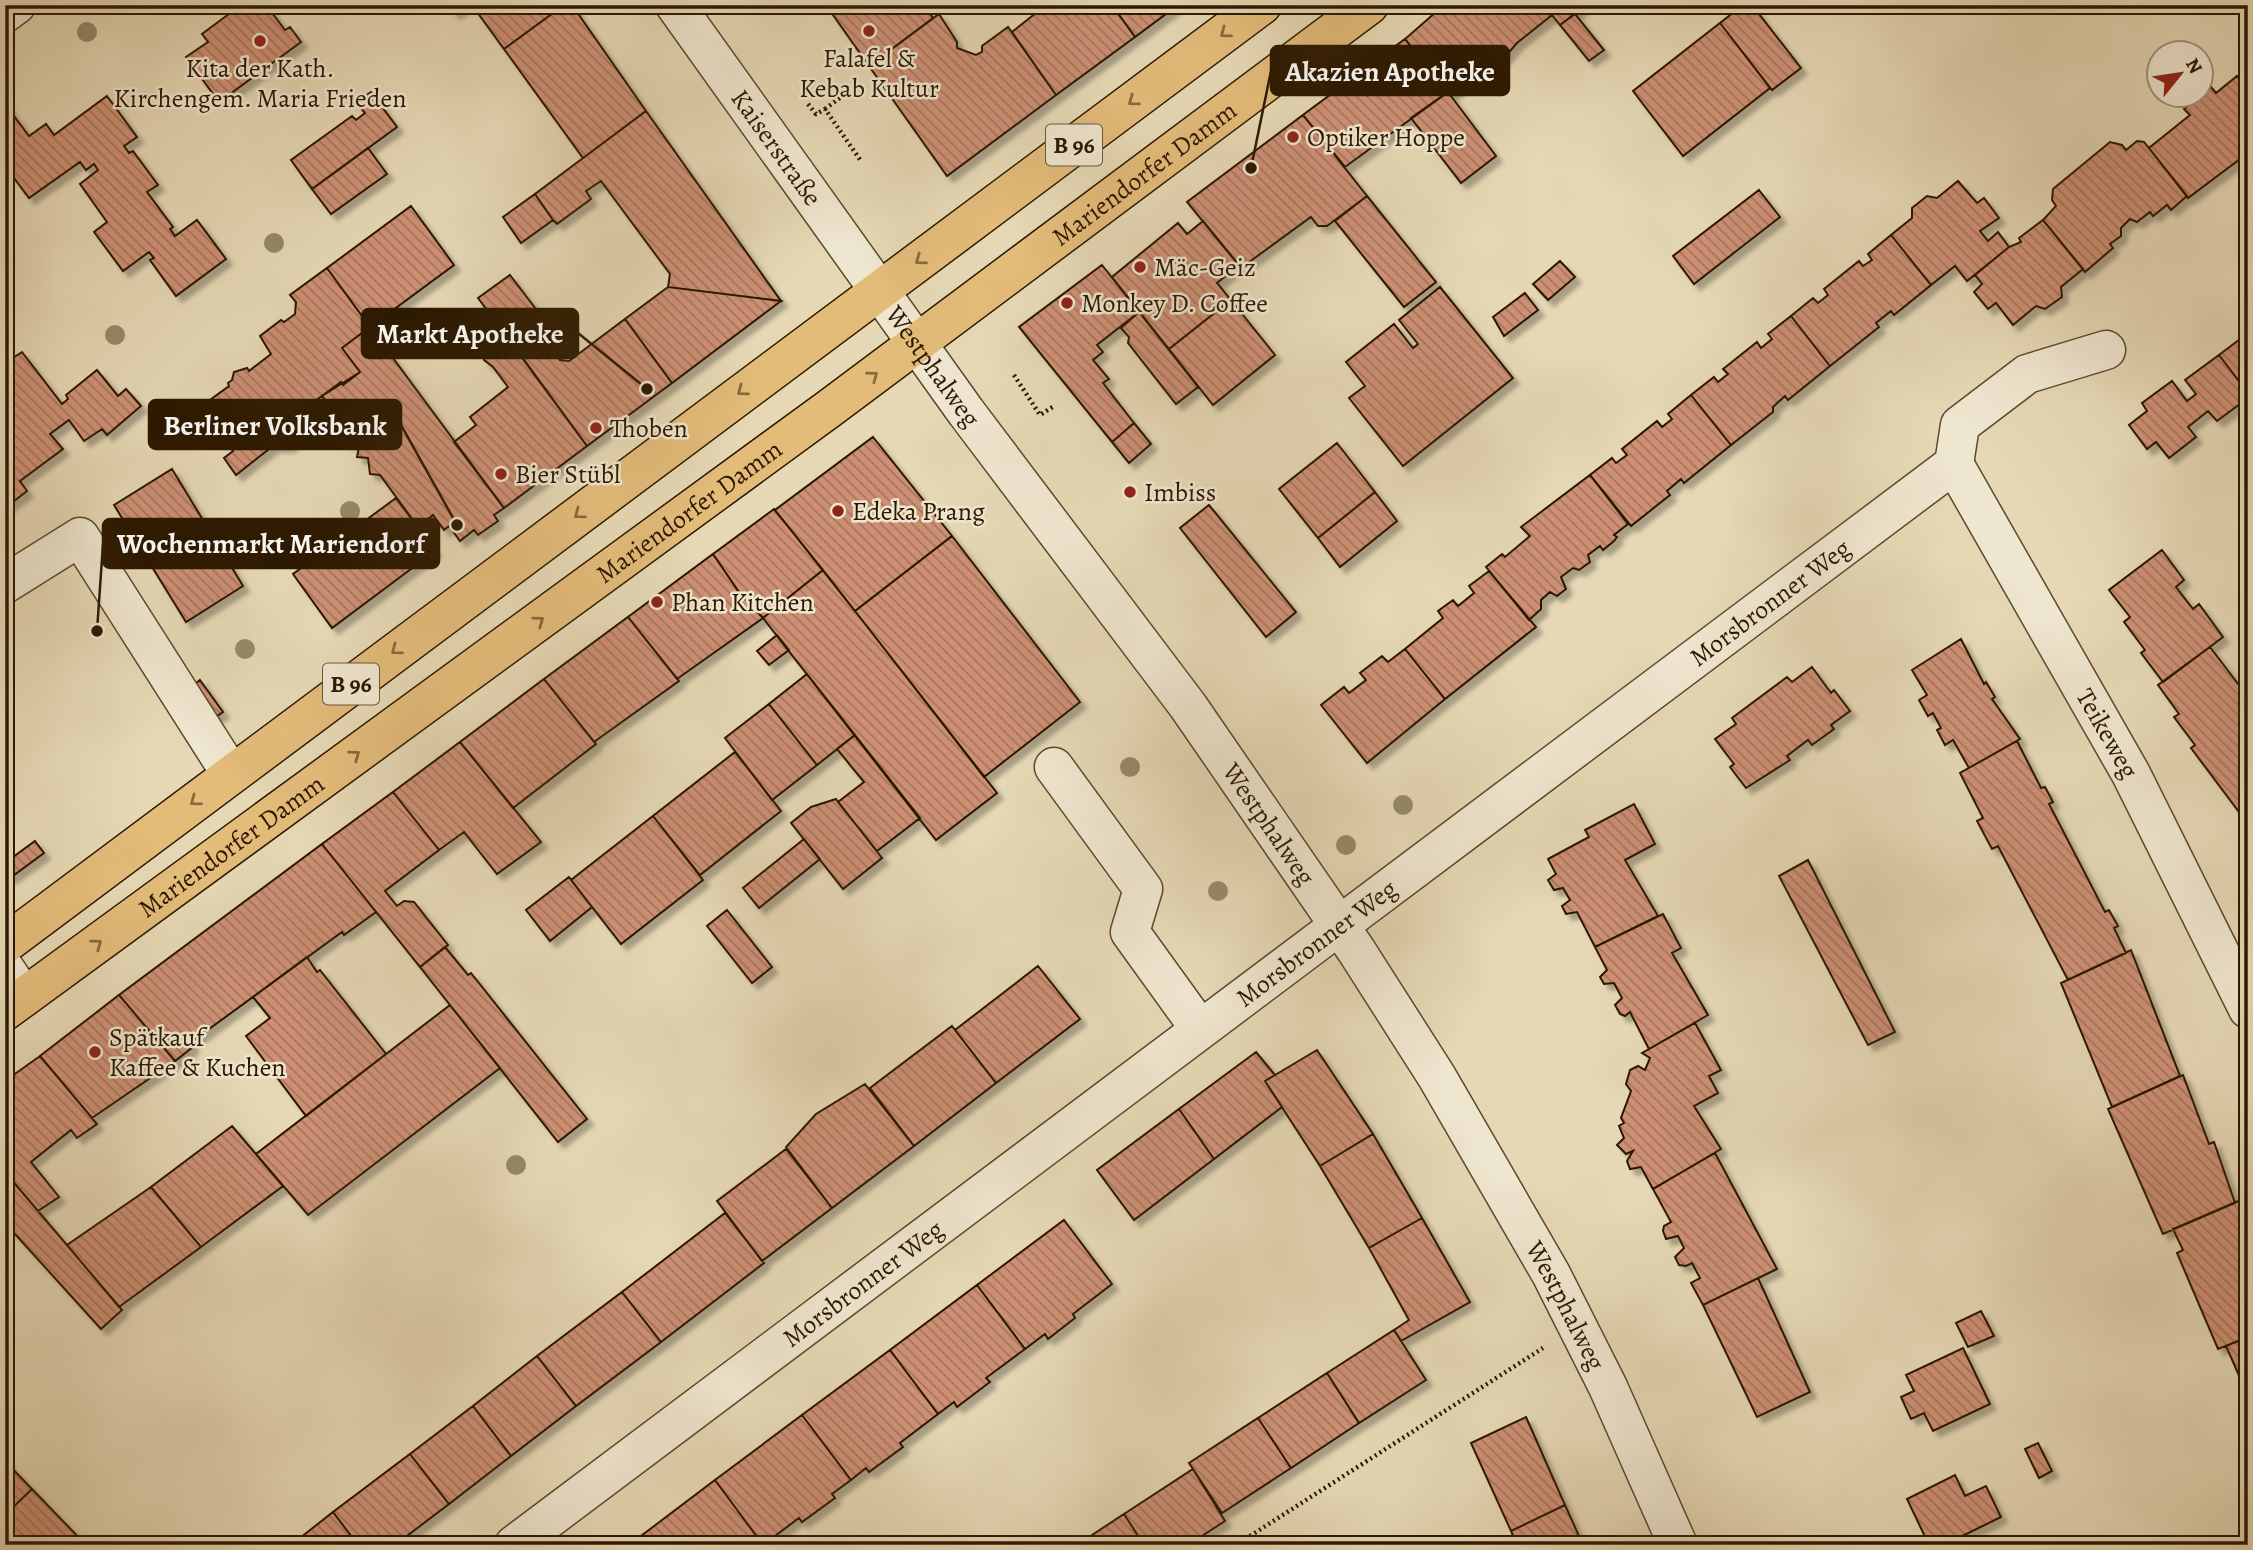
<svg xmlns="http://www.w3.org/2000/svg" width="2253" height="1550" font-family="Alegreya,serif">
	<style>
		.building { fill: url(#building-back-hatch); stroke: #2b1800; stroke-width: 2; filter: url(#shadow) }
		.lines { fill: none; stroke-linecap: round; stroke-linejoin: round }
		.minor-casing { stroke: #5a482d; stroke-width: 41 }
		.major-casing { stroke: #2b1800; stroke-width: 41 }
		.path { stroke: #2b1800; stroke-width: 4.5; stroke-dasharray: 2 3.5; stroke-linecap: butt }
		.minor { stroke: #efe6cf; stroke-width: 38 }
		.major { stroke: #e3bc7a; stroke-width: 38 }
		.tree { fill: #978968 }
		.oneway { stroke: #876a3d }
		.poi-dot { fill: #8f2418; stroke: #efe6cf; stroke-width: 2.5 }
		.labels { text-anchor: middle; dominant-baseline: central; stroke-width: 5; stroke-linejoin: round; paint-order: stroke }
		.shield { fill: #efe6cf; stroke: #66563e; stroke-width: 2 }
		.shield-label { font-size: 24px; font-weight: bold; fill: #2b1800 }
		.poi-label { font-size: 26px; fill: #2b1800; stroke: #efe6cf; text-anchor: start }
		.street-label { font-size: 26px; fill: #2b1800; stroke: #efe6cf }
		.leader { fill: none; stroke: #2b1800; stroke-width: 2.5 }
		.callout-dot { fill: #2b1800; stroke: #efe6cf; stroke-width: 2.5 }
		.callout { fill: #2b1800; stroke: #2b1800; stroke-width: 2.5 }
		.callout-label { font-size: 28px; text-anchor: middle; font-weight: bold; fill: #fff }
	</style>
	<defs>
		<pattern id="building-back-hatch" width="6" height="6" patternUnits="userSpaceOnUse" patternTransform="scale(1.75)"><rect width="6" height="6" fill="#cd9074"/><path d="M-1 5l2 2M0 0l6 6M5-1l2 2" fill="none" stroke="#a7755d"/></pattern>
		<filter id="shadow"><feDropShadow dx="6" dy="6" stdDeviation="2" flood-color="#0004"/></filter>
	</defs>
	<rect width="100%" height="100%" fill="#e6d8b5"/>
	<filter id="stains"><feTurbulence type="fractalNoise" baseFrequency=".00286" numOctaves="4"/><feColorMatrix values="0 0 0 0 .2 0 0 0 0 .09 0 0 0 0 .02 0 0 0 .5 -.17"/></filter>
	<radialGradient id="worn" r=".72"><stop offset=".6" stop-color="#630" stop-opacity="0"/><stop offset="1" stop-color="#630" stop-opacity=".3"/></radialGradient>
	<path class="building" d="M241 5H266L285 30 290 27 301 42 219 102 186 57 208 42 202 34Z
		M449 5H466L454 13Z
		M472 5H564L504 49Z
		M564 5H572L646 111 583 158 504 49Z
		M826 5H924L933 18 869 66Z
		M1046 5 1050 8 1112 5 1135 37 1056 95 1012 32Z
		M1112 5H1178L1135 37Z
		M1444 5H1544L1552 15 1517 43 1505 57 1489 64 1450 95 1405 39Z
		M1544 5H1586L1560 25Z
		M1743 5H1752L1801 68 1772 90 1720 23Z
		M939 14 957 42V48L976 55 982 52V46L1008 27 1056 95 947 176 869 66Z
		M1575 14 1604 50 1589 61 1560 25Z
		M1720 23 1770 88 1683 156 1633 91Z
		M1405 39 1448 92 1345 167 1303 115Z
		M2237 76 2248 90V153L2188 198 2149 148 2190 115 2184 109 2211 87 2216 93Z
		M371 92 397 127 312 189 291 160 352 116 356 120 365 113 356 102Z
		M1448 92 1496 156 1461 183 1411 118Z
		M107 96 137 137 124 146 129 153 133 151 158 185 147 192 173 227 170 229 175 236 197 220 226 259 176 296 150 260 154 258 149 252 123 271 94 232 107 222 80 184 98 170 94 164 86 170 80 162 29 198 5 166V104L29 136 46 124 54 135Z
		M646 111 781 301 668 287 670 274 601 181 586 191 591 199 557 224 553 220 535 194Z
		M1303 115 1367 196 1327 226H1318L1311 217 1241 268 1187 202Z
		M2137 141 2144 142 2187 196 2171 210 2167 205 2153 216 2150 212 2137 222 2130 219 2121 228V236L2110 244 2113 248 2085 272 2043 220 2056 206 2052 200 2053 189 2110 142 2122 145 2126 150Z
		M368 148 387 174 331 214 312 189Z
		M1958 181 1977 203 1984 198 1999 218 1980 231 1988 241 1998 232 2009 247 1967 281 1955 266 1931 285 1891 235 1912 218V208L1927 196 1937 198Z
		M1759 190 1780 217 1694 284 1673 256Z
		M535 194 553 220 521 243 503 217Z
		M1367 196 1436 282 1404 307 1335 221Z
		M411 206 454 265 370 327 327 268Z
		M2043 220 2083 269 2061 287 2062 297 2045 309 2036 306 2013 325 1996 303 1988 309 1974 292 1982 284 1975 275 2009 247 2021 242 2019 238Z
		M1203 221 1239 265 1217 283 1231 300 1169 349 1112 277 1178 223 1187 234Z
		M1891 235 1931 285 1894 315 1891 311 1876 323 1879 327 1830 366 1791 316 1813 298 1818 303 1828 295 1824 289 1859 261 1863 266 1872 260 1868 254Z
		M1560 261 1575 277 1548 300 1533 284Z
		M1102 265 1139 312 1097 345 1103 352 1093 360 1109 379 1103 383 1134 423 1112 442 1019 327Z
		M327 268 370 327 342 348 360 372 343 385 341 382 311 404 318 414 294 432 290 446H273L236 475 224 458 233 451 212 423 199 432 188 416 229 386 228 383 232 380 234 372 247 368 249 371 271 354 260 336 281 320 284 322 295 314 296 302 290 295Z
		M510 275 548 325 545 326 557 341 552 345 560 360 569 361 625 319 672 383 587 446 478 298Z
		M668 287 781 301 672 383 625 319Z
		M1440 287 1513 378 1403 466 1349 398 1365 386 1346 362 1394 324 1413 348 1418 344 1399 320Z
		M1525 293 1538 310 1504 336 1493 317Z
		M1231 300 1275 355 1213 405 1169 349Z
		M1139 312 1198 387 1176 404 1128 343 1129 337 1121 328Z
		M1791 316 1830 366 1788 400 1785 396 1773 407V412L1731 445 1691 395 1714 377 1718 382 1728 374 1723 369 1757 342 1761 348 1772 339 1768 334Z
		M370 327 504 508 494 515 498 521 478 535 474 530 460 541 449 526 444 530 433 515 418 527 380 475 370 474 368 458 357 457 359 447 356 443 345 442 347 430 344 426 333 425 335 414 322 396 360 372 342 348Z
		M2248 333V393L2219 355Z
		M509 339 587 446 504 508 454 442 476 425 470 417 508 387 493 367 484 360 485 352Z
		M22 352 62 404 68 399 66 395 97 370 118 396 126 389 141 406 107 435 102 429 84 441 69 420 50 434 63 449 20 481 27 491 5 508V421L12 416 5 406V363Z
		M2219 355 2248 393V398L2217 421 2208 411 2188 427 2196 437 2169 458 2156 442 2147 449 2129 425 2147 411 2142 403 2172 381 2187 401 2196 394 2185 380Z
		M1691 395 1731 445 1684 483 1681 479 1667 491 1670 495 1631 526 1590 475 1612 458 1616 463 1627 455 1622 449 1657 421 1662 427 1672 419 1668 414Z
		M1134 423 1151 444 1129 463 1112 442Z
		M873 437 952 536 855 611 775 510Z
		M1337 443 1375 492 1318 538 1279 489Z
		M172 469 243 586 186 622 114 505Z
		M1590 475 1628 524 1614 535 1617 537 1614 541 1603 550 1600 546 1588 555 1590 562 1579 570 1573 568 1561 577 1566 589 1557 596 1550 592 1541 600V609L1529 620 1486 567 1502 554 1505 557 1530 536 1521 527Z
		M1375 492 1397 521 1340 567 1318 538Z
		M396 498 435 551 332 628 293 574Z
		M1209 505 1296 612 1266 637 1180 528Z
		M774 509 823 570 763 618 741 595 713 554Z
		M952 536 1080 702 984 777 855 611Z
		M2162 550 2184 580 2176 587 2193 609 2199 604 2223 637 2163 682 2141 653 2145 650 2124 622 2130 617 2109 590Z
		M713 554 741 595 763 618 677 679 628 617Z
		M823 570 997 793 936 840 763 618Z
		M1489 571 1536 627 1445 699 1405 649 1443 618 1438 611 1453 600 1458 606 1474 593 1469 586Z
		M628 617 679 681 594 742 544 679Z
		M777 635 789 650 769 665 757 651Z
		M1961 639 1984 684 1986 682 1995 697 1992 699 2020 739 1969 768 1953 740 1945 745 1937 730 1941 728 1933 713 1928 716 1919 700 1927 695 1912 670Z
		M2210 647 2248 697V709L2244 713 2248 718V824L2191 748 2195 745 2174 717 2179 714 2158 685Z
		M1405 649 1445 699 1367 763 1321 705 1344 687 1349 693 1366 680 1360 673 1382 656 1388 662Z
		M1812 667 1831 693 1834 690 1850 711 1831 725 1834 729 1812 745 1808 740 1787 756 1790 760 1746 788 1730 767 1734 764 1715 739 1736 724 1732 718 1787 677 1792 682Z
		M807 674 855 735 817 765 769 704Z
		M544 679 596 744 513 808 460 742Z
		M200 680 223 712 210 721 187 690Z
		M769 704 817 765 772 800 725 738Z
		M855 735 920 818 877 851 838 802 864 782 837 749Z
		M2017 741 2041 788 2045 787 2053 802 2049 804 2105 912 2109 910 2118 926 2114 928 2126 953 2068 980 1998 846 1992 849 1977 821 1983 818 1960 773Z
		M460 742 541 842 497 874 464 832 439 850 393 792Z
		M735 752 781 811 700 875 653 816Z
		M393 792 439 850 385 891 397 906 404 901 414 902 448 945 420 967 322 844Z
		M836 799 882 858 843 889 791 823 811 807Z
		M1634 804 1655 844 1625 860 1658 916 1595 947 1577 912 1566 914 1562 906 1570 900 1563 888 1554 890 1548 880 1556 874 1548 859 1589 837 1585 830Z
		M653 816 703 880 621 944 571 880Z
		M804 839 820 859 759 908 743 888Z
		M35 841 44 853 10 878 5 871V863Z
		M322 844 376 912 344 935 342 932 190 1043 193 1047 175 1061 119 995Z
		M1808 860 1895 1032 1868 1045 1779 876Z
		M569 877 592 907 550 941 526 910Z
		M727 910 772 967 752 983 707 926Z
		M1663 914 1681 948 1672 953 1708 1015 1649 1049 1630 1012 1625 1016 1620 1014 1615 1005 1622 998 1614 983 1604 984 1600 977 1607 970 1595 947Z
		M445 947 468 975 471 973 587 1119 558 1142 420 967Z
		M2131 950 2180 1076 2112 1107 2061 983Z
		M307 957 317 972 320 970 386 1054 306 1116 246 1036 270 1018 253 997Z
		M1038 966 1080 1019 996 1083 955 1030Z
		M119 995 175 1061 92 1118 40 1056Z
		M450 1005 500 1068 308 1215 256 1154Z
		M1695 1023 1721 1070 1709 1076 1718 1093 1694 1106 1721 1149 1653 1189 1641 1167 1630 1169 1627 1161 1633 1151 1626 1154 1617 1145 1624 1138 1619 1126 1624 1123 1621 1118 1631 1091 1626 1084 1630 1070 1638 1066 1645 1070 1650 1058 1642 1053Z
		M952 1026 996 1083 914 1146 870 1088Z
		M1317 1050 1373 1134 1320 1166 1265 1081Z
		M1256 1052 1275 1075 1265 1081 1282 1107 1214 1159 1179 1109Z
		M40 1056 97 1124 77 1138 71 1130 31 1162 59 1197 38 1211 5 1172V1081Z
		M2183 1075 2209 1144 2214 1142 2235 1203 2163 1234 2108 1109Z
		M865 1084 914 1146 832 1208 786 1147 816 1114Z
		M1179 1109 1214 1159 1134 1220 1097 1170Z
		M232 1126 283 1186 201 1247 151 1187Z
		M1373 1134 1422 1218 1369 1248 1320 1166Z
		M786 1149 832 1208 762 1261 717 1201Z
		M1715 1153 1777 1269 1703 1305 1691 1283 1700 1278 1692 1263 1686 1266 1679 1265 1675 1257 1684 1248 1678 1236 1666 1239 1663 1231 1664 1226 1671 1222 1653 1189Z
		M5 1172 122 1310 101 1329 5 1223Z
		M151 1187 201 1247 119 1307 67 1245Z
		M2238 1201 2248 1224V1337L2218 1349 2177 1253 2183 1250 2173 1229Z
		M725 1213 764 1263 661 1342 622 1292Z
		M1422 1218 1470 1302 1401 1341 1394 1330 1409 1320 1369 1248Z
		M1064 1220 1112 1284 1073 1314 1075 1318 1048 1339 1045 1334 1025 1349 977 1285Z
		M1758 1278 1810 1392 1757 1417 1703 1305Z
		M977 1285 1025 1349 986 1378 990 1382 957 1407 954 1402 938 1414 890 1350Z
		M622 1292 661 1342 576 1406 537 1356Z
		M1981 1311 1994 1336 1968 1347 1956 1323Z
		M1394 1330 1426 1380 1359 1423 1327 1373Z
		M2248 1337V1396L2226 1346Z
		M1963 1348 1990 1404 1933 1431 1924 1413 1911 1419 1901 1397 1914 1391 1906 1375Z
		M890 1350 938 1414 900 1443 903 1447 869 1472 866 1468 851 1480 802 1415Z
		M537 1356 576 1406 511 1456 473 1406Z
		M1327 1373 1359 1423 1291 1468 1258 1418Z
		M473 1406 511 1456 449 1504 410 1454Z
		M802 1415 851 1480 832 1494 835 1498 802 1522 799 1518 763 1545 715 1480Z
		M1526 1417 1565 1505 1511 1531 1471 1443Z
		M1258 1418 1291 1468 1222 1513 1189 1463Z
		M2038 1443 2052 1471 2039 1478 2025 1449Z
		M410 1454 449 1504 395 1545H358L333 1512Z
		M5 1461 32 1489 5 1515Z
		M1193 1469 1225 1521 1188 1545H1144L1124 1514Z
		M1955 1475 1965 1496 1986 1486 2001 1517 1944 1545H1929L1907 1499Z
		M715 1480 763 1545H629Z
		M32 1489 86 1545H5V1515Z
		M1565 1505 1583 1545H1517L1511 1531Z
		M333 1512 358 1545H291Z
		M1124 1514 1144 1545H1077Z"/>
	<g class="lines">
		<defs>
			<g id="minor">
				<path id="s1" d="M675 5 966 412 1188 706 1356 950 1437 1077 1551 1274 1608 1387 1678 1545"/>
				<path d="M5 13 16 5"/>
				<path id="s2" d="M1954 464 2131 774 2248 1009"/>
				<path d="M5 584 80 537 231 774"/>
				<path d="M1054 767 1143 889 1130 932 1200 1029"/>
				<path d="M5 969 24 997"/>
				<path id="s3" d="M514 1545 1954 464 1960 425 2027 374 2106 350"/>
			</g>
			<g id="major">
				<path d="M5 944 1262 5"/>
				<path id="s4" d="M5 1011 830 408 1369 5"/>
			</g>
		</defs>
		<use href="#minor" class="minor-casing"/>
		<use href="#major" class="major-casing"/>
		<path class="path" d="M808 104 816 114 825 109 861 161
			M825 109 841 97
			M1014 375 1040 415 1054 406
			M1236 1545 1543 1348"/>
		<use href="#minor" class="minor"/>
		<use href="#major" class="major"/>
	</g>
	<g class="tree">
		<circle cx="87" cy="32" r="10"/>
		<circle cx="274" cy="243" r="10"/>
		<circle cx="115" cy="335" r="10"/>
		<circle cx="350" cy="511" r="10"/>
		<circle cx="245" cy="649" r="10"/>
		<circle cx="1130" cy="767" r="10"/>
		<circle cx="1403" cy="805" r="10"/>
		<circle cx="1346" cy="845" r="10"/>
		<circle cx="1218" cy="891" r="10"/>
		<circle cx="516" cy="1165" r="10"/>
	</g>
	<defs><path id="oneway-chevron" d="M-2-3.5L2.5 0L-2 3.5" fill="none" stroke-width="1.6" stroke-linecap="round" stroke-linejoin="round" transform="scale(1.75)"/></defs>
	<g class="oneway">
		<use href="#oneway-chevron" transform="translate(1225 33) rotate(143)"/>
		<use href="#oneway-chevron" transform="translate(1133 101) rotate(144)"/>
		<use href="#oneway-chevron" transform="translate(920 260) rotate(144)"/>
		<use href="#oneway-chevron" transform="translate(873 376) rotate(-37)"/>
		<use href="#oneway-chevron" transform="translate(742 391) rotate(143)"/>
		<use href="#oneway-chevron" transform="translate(579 514) rotate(143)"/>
		<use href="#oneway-chevron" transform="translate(539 621) rotate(-36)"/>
		<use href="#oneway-chevron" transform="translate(396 650) rotate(143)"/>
		<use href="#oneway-chevron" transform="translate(355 755) rotate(-36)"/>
		<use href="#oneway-chevron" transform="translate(195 801) rotate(143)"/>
		<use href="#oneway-chevron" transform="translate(97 944) rotate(-36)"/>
	</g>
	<g class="poi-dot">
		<circle cx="869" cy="31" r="7"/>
		<circle cx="260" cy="41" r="7"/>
		<circle cx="1293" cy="137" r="7"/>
		<circle cx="1140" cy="267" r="7"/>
		<circle cx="1067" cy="303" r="7"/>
		<circle cx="596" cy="428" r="7"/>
		<circle cx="501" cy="474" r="7"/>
		<circle cx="1130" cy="492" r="7"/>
		<circle cx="838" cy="511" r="7"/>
		<circle cx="657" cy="602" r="7"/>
		<circle cx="95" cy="1052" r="7"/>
	</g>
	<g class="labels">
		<g class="shield">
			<rect x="1046" y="124.5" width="56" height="41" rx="5"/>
			<rect x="323" y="663.5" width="56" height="41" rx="5"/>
		</g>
		<g class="shield-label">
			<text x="1074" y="145">B 96</text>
			<text x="351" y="684">B 96</text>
		</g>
		<g class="poi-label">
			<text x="869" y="58" text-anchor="middle">Falafel &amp;<tspan x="869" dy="30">Kebab Kultur</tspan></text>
			<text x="260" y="68" text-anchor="middle">Kita der Kath.<tspan x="260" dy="30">Kirchengem. Maria Frieden</tspan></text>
			<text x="1307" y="137">Optiker Hoppe</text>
			<text x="1154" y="267">Mäc-Geiz</text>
			<text x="1081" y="303">Monkey D. Coffee</text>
			<text x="610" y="428">Thoben</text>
			<text x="515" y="474">Bier Stübl</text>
			<text x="1144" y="492">Imbiss</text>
			<text x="852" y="511">Edeka Prang</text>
			<text x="671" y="602">Phan Kitchen</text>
			<text x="109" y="1037">Spätkauf<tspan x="109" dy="30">Kaffee &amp; Kuchen</tspan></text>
		</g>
		<g class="street-label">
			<text stroke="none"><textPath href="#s1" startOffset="175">Kaiserstraße</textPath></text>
			<text stroke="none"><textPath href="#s4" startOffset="1414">Mariendorfer Damm</textPath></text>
			<text stroke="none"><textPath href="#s1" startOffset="444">Westphalweg</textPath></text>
			<text stroke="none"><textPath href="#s4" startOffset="847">Mariendorfer Damm</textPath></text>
			<text stroke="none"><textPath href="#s3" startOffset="1570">Morsbronner Weg</textPath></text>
			<text stroke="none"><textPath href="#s2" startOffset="310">Teikeweg</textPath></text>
			<text stroke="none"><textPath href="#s1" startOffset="1012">Westphalweg</textPath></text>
			<text stroke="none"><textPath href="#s4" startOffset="280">Mariendorfer Damm</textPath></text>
			<text stroke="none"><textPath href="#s3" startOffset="1003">Morsbronner Weg</textPath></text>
			<text stroke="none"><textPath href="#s3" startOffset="436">Morsbronner Weg</textPath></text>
			<text stroke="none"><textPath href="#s1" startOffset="1578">Westphalweg</textPath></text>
		</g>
	</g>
	<path class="leader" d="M1251 168L1271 71M647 389L578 333M457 525L401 425M97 631L103 544"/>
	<g class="callout-dot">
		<circle cx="1251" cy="168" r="7"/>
		<circle cx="647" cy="389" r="7"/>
		<circle cx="457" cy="525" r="7"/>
		<circle cx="97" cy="631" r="7"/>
	</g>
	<g class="callout">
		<rect x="1271" y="46" width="238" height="49" rx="7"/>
		<rect x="362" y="309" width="216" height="49" rx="7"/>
		<rect x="149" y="400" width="252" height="49" rx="7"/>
		<rect x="103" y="519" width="336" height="49" rx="7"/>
	</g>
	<g class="callout-label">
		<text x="1390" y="81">Akazien Apotheke</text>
		<text x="470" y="343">Markt Apotheke</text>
		<text x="275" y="435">Berliner Volksbank</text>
		<text x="271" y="553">Wochenmarkt Mariendorf</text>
	</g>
	<rect width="2253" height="1550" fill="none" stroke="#e6d8b5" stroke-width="28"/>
	<rect x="7" y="7" width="2239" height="1536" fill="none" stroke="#2b1800" stroke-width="3.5"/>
	<rect x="14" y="14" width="2225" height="1522" fill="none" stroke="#2b1800" stroke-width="2"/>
	<g transform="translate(2180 74) rotate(60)"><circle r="33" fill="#efe6cf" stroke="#a1947c" stroke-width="2"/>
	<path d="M0-5L12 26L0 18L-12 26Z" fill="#8f2418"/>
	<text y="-10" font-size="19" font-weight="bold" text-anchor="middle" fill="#2b1800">N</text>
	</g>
	<rect width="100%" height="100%" filter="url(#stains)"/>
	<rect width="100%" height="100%" fill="url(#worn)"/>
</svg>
